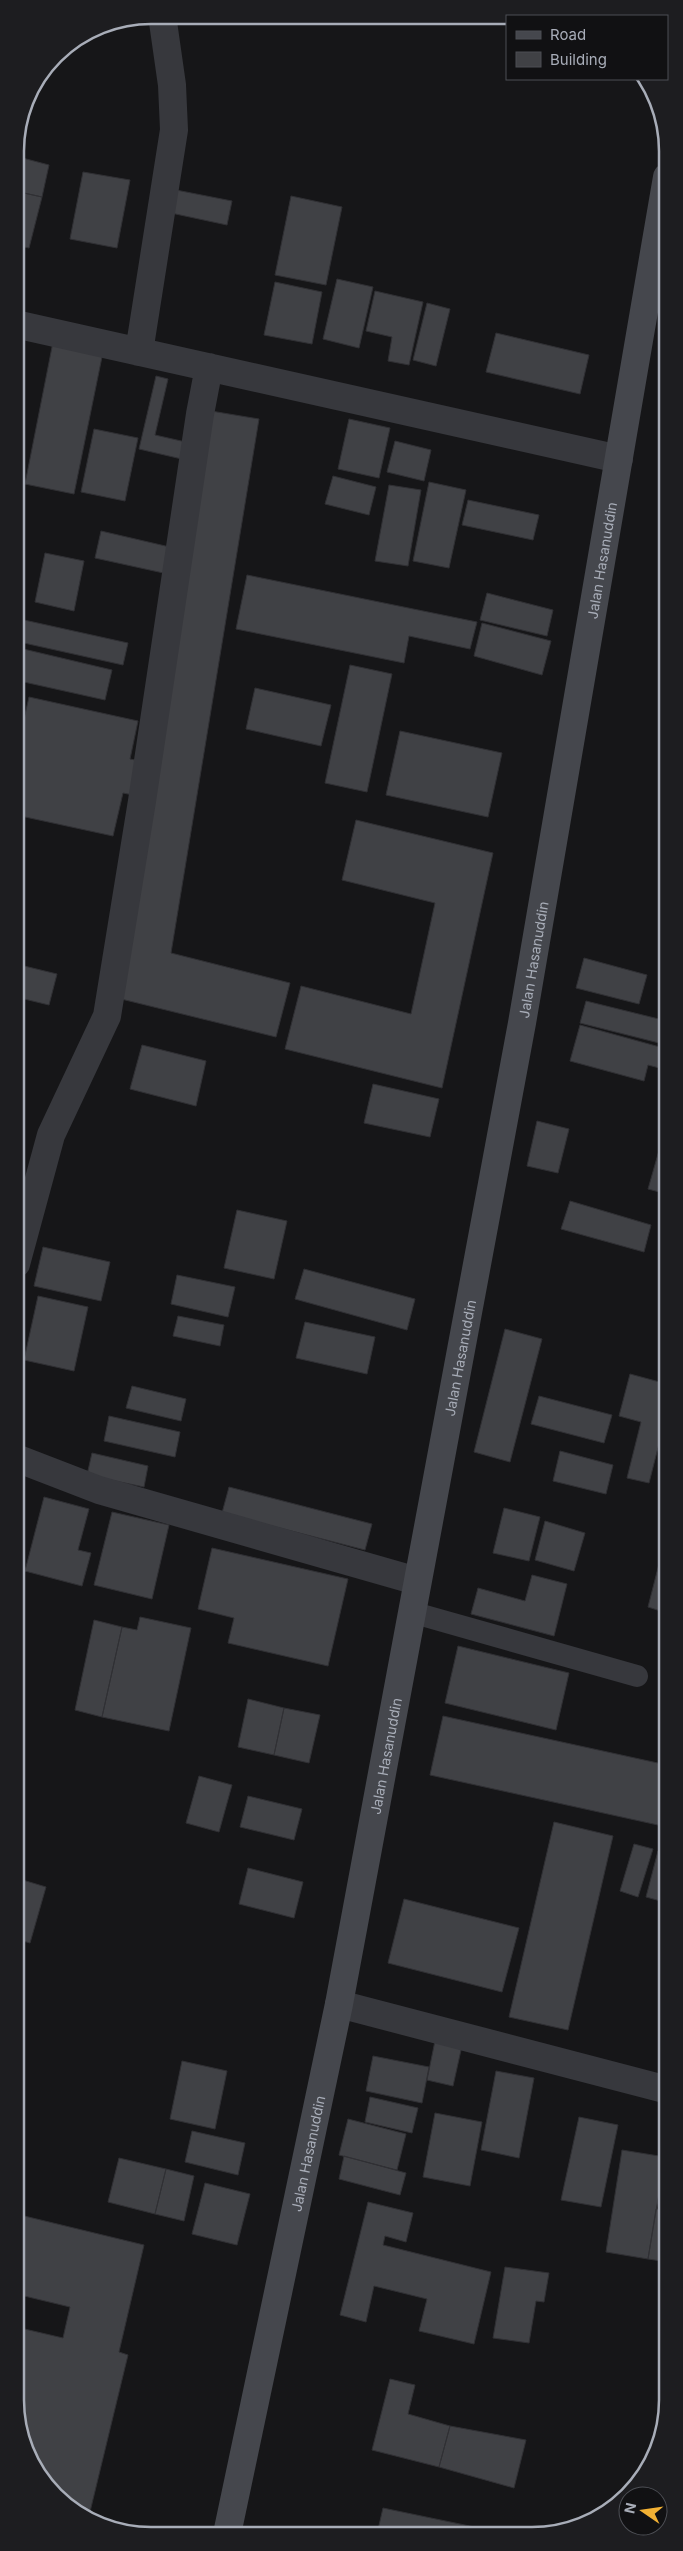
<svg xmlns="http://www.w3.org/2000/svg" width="683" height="2551" font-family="Inter,sans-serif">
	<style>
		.building { fill: #404145; stroke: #303034 }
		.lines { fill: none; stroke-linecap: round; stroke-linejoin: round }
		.lane { stroke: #37383d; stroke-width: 22 }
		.street { stroke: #37383d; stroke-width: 28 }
		.secondary { stroke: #45474d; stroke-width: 28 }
		.labels { text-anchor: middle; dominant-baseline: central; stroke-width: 4; stroke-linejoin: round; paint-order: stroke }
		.street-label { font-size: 14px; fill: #a8adb8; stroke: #111113 }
		.rim { fill: none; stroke: #a8adb8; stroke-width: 2.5 }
	</style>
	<rect width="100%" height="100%" fill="#161618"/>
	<path class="building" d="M15 156 49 165 42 197 15 191Z
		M83 172 130 180 117 248 70 239Z
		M176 190 232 201 227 225 171 213Z
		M15 191 42 197 29 248 15 245Z
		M291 196 342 207 326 285 275 275Z
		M337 279 373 287 359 348 323 339Z
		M275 282 322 292 312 344 264 335Z
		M375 291 423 302 409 365 388 361 392 337 366 331Z
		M427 303 450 309 436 366 413 360Z
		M496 333 589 355 580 394 486 372Z
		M53 342 103 352 74 494 25 484Z
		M156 376 168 379 155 435 190 443 186 460 139 449Z
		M211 411 259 419 171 953 290 983 276 1037 113 997Z
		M349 419 390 428 379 478 338 469Z
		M94 429 138 438 125 501 81 492Z
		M395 441 431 450 424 481 387 472Z
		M333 476 376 487 369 515 325 504Z
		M429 482 466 490 449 568 413 561Z
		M389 485 421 490 408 566 375 561Z
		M468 500 539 515 533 540 462 525Z
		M101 531 174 548 168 574 95 558Z
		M45 553 84 561 74 611 35 602Z
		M247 575 477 622 470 649 409 636 404 663 236 629Z
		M487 593 553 610 547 636 480 620Z
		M15 618 128 643 123 665 15 641Z
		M482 623 551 641 542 675 474 656Z
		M15 647 112 670 105 700 15 680Z
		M350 665 392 674 367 792 325 783Z
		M255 688 331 705 321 746 246 729Z
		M29 697 138 721 130 759 145 762 138 796 123 793 113 836 16 815V755Z
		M400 731 502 753 488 817 386 795Z
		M667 802V824L663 823Z
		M356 820 493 853 442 1088 285 1049 301 986 411 1014 435 903 342 880Z
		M667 937V968L659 966Z
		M584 958 647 975 639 1004 576 988Z
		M16 964 57 974 49 1005 16 997Z
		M586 1001 667 1021V1045L580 1023Z
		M580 1025 667 1049V1070L648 1065 644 1081 570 1061Z
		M142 1045 206 1061 196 1106 130 1089Z
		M373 1084 439 1099 430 1137 364 1123Z
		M537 1121 569 1129 558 1173 527 1166Z
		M660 1147 667 1149V1194L648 1189Z
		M570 1201 651 1225 644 1252 561 1229Z
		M237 1210 287 1221 274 1279 224 1268Z
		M43 1247 110 1262 101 1301 34 1286Z
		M304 1269 415 1299 407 1330 295 1299Z
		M177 1275 235 1287 228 1317 171 1304Z
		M38 1296 88 1307 74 1371 24 1360Z
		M178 1316 224 1325 220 1346 173 1336Z
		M305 1322 375 1337 367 1374 296 1358Z
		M505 1329 542 1339 510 1462 474 1452Z
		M630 1374 667 1384V1430L663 1428 649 1483 627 1478 641 1422 619 1416Z
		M132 1386 186 1399 181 1421 126 1408Z
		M539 1396 612 1415 604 1443 531 1424Z
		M109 1416 180 1432 175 1457 104 1441Z
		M560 1451 613 1465 606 1494 553 1481Z
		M92 1453 148 1466 144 1487 87 1475Z
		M229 1487 372 1524 365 1550 222 1513Z
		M44 1497 89 1509 78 1550 91 1553 82 1586 25 1571Z
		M504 1508 540 1517 529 1561 493 1553Z
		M112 1512 169 1525 152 1599 94 1585Z
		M545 1521 585 1533 574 1571 535 1560Z
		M212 1548 348 1579 328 1666 228 1643 234 1618 198 1609Z
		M660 1560 667 1561V1613L648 1607Z
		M532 1575 567 1584 554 1636 471 1614 478 1588 525 1601Z
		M140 1617 191 1628 169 1731 102 1717 122 1627 137 1630Z
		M94 1620 122 1627 102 1717 75 1710Z
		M458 1646 569 1673 556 1730 445 1703Z
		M248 1699 284 1708 274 1755 238 1747Z
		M284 1708 320 1715 309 1763 274 1755Z
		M443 1716 667 1765V1827L430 1775Z
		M199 1776 232 1785 219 1832 186 1823Z
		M248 1796 302 1809 294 1840 240 1827Z
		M554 1822 613 1836 568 2030 509 2017Z
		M634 1844 653 1849 638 1897 620 1891Z
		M658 1851 667 1853 668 1903 646 1897Z
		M248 1868 303 1882 294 1918 239 1904Z
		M16 1878 46 1887 30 1943 16 1939Z
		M404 1899 519 1928 502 1992 388 1963Z
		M436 2036 463 2041 453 2086 427 2080Z
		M373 2056 429 2067 422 2103 366 2091Z
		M182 2061 227 2071 215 2129 170 2119Z
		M496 2071 534 2078 519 2158 481 2150Z
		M370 2097 418 2108 412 2133 365 2122Z
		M435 2113 482 2122 470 2186 423 2177Z
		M579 2117 618 2125 601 2207 561 2200Z
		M348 2119 406 2134 397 2170 339 2155Z
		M192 2131 245 2143 238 2175 185 2162Z
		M622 2150 665 2157 648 2259 606 2252Z
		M344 2156 406 2173 400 2195 339 2179Z
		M119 2158 166 2169 155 2214 108 2202Z
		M668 2164V2190L663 2189Z
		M166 2169 194 2176 184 2221 155 2214Z
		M205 2183 250 2194 237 2245 192 2234Z
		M368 2202 413 2213 406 2242 385 2236 383 2245 491 2272 474 2344 419 2331 427 2299 374 2286 366 2322 340 2315Z
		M656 2209 668 2211V2262L648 2259Z
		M16 2214 144 2245 119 2352 128 2355 88 2520 49 2490 16 2418V2327L63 2338 70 2307 16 2294Z
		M505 2267 549 2273 544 2302 536 2301 529 2343 493 2338Z
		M390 2379 415 2385 408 2414 450 2426 439 2467 372 2450Z
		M450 2426 526 2440 514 2488 439 2467Z
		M383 2508 513 2535 377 2534Z"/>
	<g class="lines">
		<path class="lane" d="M411 1612 637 1676"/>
		<path class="street" d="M15 324 619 459
			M139 352 174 130 172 85 162 15
			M16 1264 51 1135 107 1016 142 801 200 414 209 367
			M16 1458 99 1490 417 1581
			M339 2004 668 2090"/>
		<path class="secondary" id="s1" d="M227 2534 339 2004 522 1023 667 177"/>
	</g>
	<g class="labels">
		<g class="street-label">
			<text stroke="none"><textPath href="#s1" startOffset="2009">Jalan Hasanuddin</textPath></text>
			<text stroke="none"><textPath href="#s1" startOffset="1604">Jalan Hasanuddin</textPath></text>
			<text stroke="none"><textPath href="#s1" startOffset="1199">Jalan Hasanuddin</textPath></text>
			<text stroke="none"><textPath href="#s1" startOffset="794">Jalan Hasanuddin</textPath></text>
			<text stroke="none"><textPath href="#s1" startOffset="389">Jalan Hasanuddin</textPath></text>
		</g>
	</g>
	<path d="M0 0H683V2551H0ZM151 24H532A127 127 0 0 1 659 151V2400A127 127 0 0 1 532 2527H151A127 127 0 0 1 24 2400V151A127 127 0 0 1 151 24Z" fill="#1d1d20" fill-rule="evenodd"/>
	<path class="rim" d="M151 24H532A127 127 0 0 1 659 151V2400A127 127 0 0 1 532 2527H151A127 127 0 0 1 24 2400V151A127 127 0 0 1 151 24Z"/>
	<rect x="506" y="15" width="162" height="65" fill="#111113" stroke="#4d4f55"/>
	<rect x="516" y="31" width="25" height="8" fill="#45474d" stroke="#4d4f55"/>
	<text x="550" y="40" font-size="15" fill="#a8adb8">Road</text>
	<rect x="516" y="52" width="25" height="15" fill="#404145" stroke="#4d4f55"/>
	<text x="550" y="65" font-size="15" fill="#a8adb8">Building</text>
	<g transform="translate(643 2511) rotate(283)"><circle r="24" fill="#111113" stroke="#4d4f55"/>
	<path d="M0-4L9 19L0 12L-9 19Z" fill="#f2b134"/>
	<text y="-8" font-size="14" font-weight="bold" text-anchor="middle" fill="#a8adb8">N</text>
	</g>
</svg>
